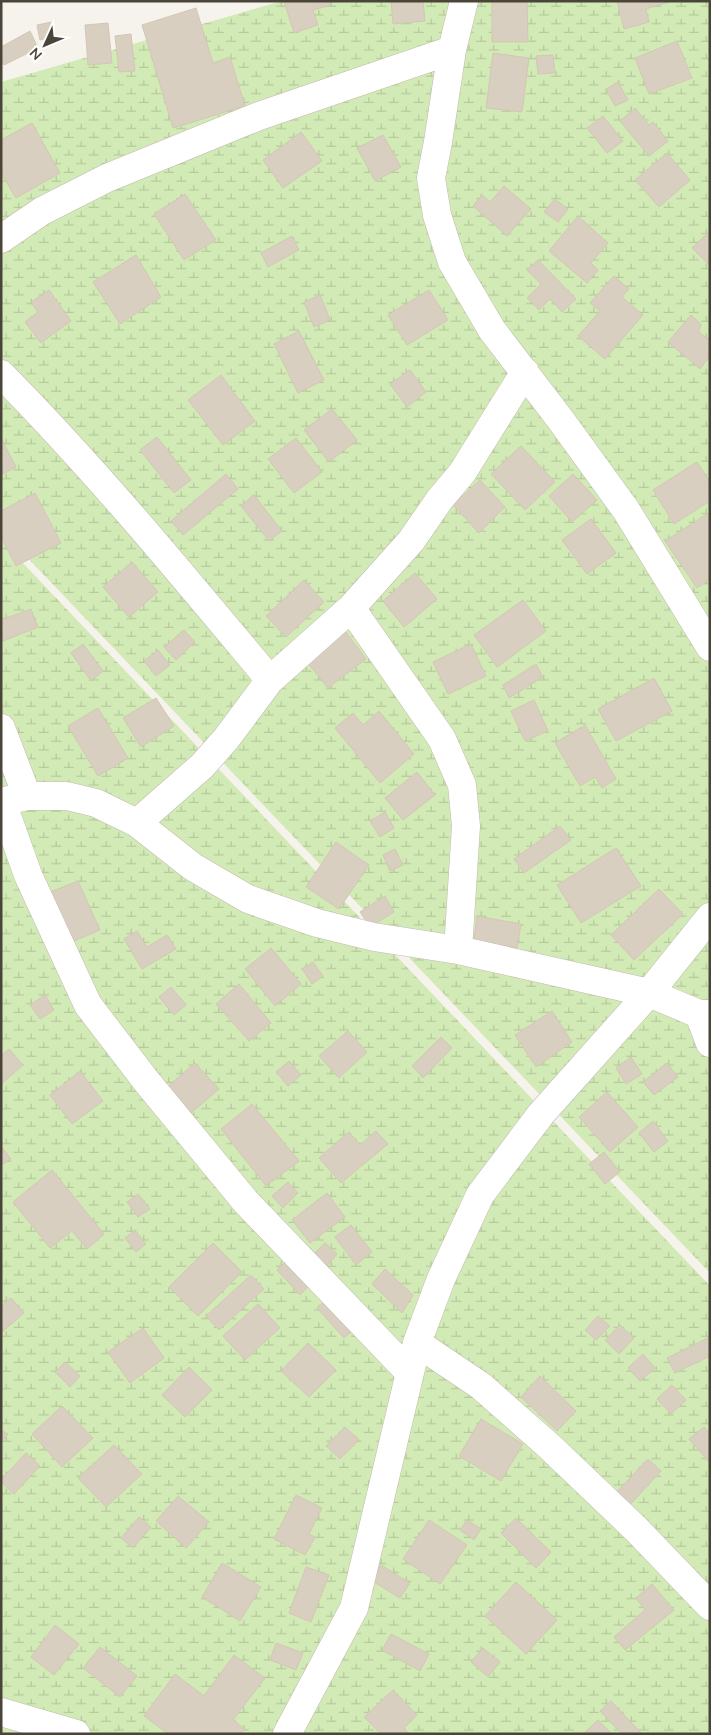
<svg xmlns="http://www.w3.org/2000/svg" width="711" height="1735" font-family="'Nunito Sans',sans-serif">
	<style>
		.wetland { fill: url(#wetland-marsh) }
		.building { fill: #d8cfc1; stroke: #d3c7b4 }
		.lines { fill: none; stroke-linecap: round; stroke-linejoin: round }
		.minor-casing { stroke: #c2bbae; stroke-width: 29 }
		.minor { stroke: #fff; stroke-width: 28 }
	</style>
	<defs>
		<pattern id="wetland-marsh" width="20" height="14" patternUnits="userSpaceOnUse" patternTransform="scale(1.25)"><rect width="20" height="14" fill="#d2eab5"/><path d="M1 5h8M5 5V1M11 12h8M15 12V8" fill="none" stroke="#b6ca9c"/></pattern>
	</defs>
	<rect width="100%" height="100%" fill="#f6f3ec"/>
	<path class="wetland" d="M282 1H710V1273L1 530V82Z
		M1 540 710 1286V1734H1Z"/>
	<path class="building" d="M284 1H330L331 5 313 10 318 25 294 33Z
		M391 1H423L425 21 393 24Z
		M492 1H527L528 42H492Z
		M617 1H669V2L646 9 649 22 624 29Z
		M196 8 213 63 230 57 245 106 173 128 142 25Z
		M52 22 55 36 40 40 37 25Z
		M108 23 112 63 88 65 85 25Z
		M30 31 38 48 4 65 1 60V47Z
		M131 34 135 71 119 72 115 36Z
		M677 41 692 78 649 94 635 58Z
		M493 53 529 58 522 112 486 108Z
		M553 55 555 73 538 74 536 56Z
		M618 82 628 100 615 106 606 89Z
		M635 108 649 125 653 122 668 141 649 156 620 121Z
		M603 116 623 141 607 153 587 128Z
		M32 123 60 173 16 198 1 173V140Z
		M301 132 322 161 283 188 263 160Z
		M383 135 401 167 375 181 357 148Z
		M667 153 690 180 659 207 635 180Z
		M504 186 531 209 507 236 473 206 482 195 490 202Z
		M185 194 216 240 184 260 154 214Z
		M555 199 568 209 558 222 544 212Z
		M578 216 608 243 591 263 598 270 587 283 549 251Z
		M710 231V266L692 248Z
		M292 236 299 250 268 267 261 253Z
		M136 255 161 297 120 324 93 282Z
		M538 260 576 299 562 312 550 299 539 310 527 298 541 284 527 270Z
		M614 276 629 289 622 297 643 315 605 359 578 336 600 311 590 303Z
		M49 290 71 321 41 343 25 322 38 312 31 302Z
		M429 290 448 320 407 345 388 315Z
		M320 295 330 320 314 327 304 302Z
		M691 315 701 324 699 332 710 341V356L700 369 668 342Z
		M299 331 324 380 298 393 274 344Z
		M410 370 426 392 407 407 390 384Z
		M221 375 255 421 223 445 188 400Z
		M332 409 357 440 329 462 304 430Z
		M157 437 191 480 174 493 140 450Z
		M1 438 16 467 1 475Z
		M296 438 322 472 294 493 268 459Z
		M521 446 555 482 525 510 491 474Z
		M697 462 710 482V501L674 524 653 490Z
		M226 474 238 489 183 535 171 521Z
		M573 474 597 500 572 522 549 496Z
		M480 480 505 507 479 533 453 505Z
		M35 493 61 543 16 566 1 537V511Z
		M254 495 282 531 269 541 241 506Z
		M710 512V579L697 588 665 541Z
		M591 519 616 553 587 574 562 540Z
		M132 562 158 592 129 617 103 587Z
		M415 573 437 599 404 627 383 601Z
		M304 580 324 602 286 637 266 616Z
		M523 600 546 631 497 667 474 635Z
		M31 609 38 627 1 642V620Z
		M184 630 195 642 176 660 164 647Z
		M345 631 366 659 328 688 307 662Z
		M83 644 103 671 91 681 71 653Z
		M471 644 486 676 448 694 433 662Z
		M158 650 170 665 156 676 144 661Z
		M536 664 543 677 509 698 503 685Z
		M654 678 672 711 616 741 598 709Z
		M156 698 174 726 141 747 123 718Z
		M534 700 548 731 525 741 511 711Z
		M98 708 128 758 98 776 68 726Z
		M379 711 414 754 380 783 335 728 353 713 363 725Z
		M585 725 616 779 602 788 595 777 580 786 555 743Z
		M417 772 435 795 403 820 385 798Z
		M385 812 394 828 380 837 370 821Z
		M560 826 571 840 524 873 514 859Z
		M336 842 369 865 339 909 306 887Z
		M616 848 641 886 581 923 557 885Z
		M395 849 403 865 390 871 383 855Z
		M78 881 100 930 69 943 48 893Z
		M659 889 683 914 634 960 611 935Z
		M385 896 394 912 370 927 360 912Z
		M477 916 521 924 517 948 474 940Z
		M137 931 147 947 167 935 176 949 142 969 124 939Z
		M271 948 301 984 275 1006 245 969Z
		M313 962 323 976 312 984 302 969Z
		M239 984 271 1023 249 1041 216 1004Z
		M171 987 186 1005 174 1015 159 997Z
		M45 995 54 1010 40 1019 30 1005Z
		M552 1011 572 1042 536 1067 515 1035Z
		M348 1031 367 1052 339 1078 319 1056Z
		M441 1037 452 1048 423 1078 412 1066Z
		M9 1049 23 1065 1 1084V1056Z
		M631 1057 642 1074 626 1084 616 1068Z
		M289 1061 301 1075 288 1086 276 1072Z
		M195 1063 219 1089 190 1114 166 1088Z
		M667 1063 678 1077 654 1095 643 1082Z
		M80 1071 103 1101 72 1124 50 1095Z
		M607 1092 638 1127 610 1152 579 1117Z
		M252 1104 299 1161 266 1186 221 1129Z
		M653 1121 668 1141 654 1152 639 1133Z
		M376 1131 388 1144 341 1183 319 1158 349 1132 360 1145Z
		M1 1146 11 1159 1 1165Z
		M604 1152 620 1172 605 1184 589 1164Z
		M52 1170 104 1234 87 1249 72 1231 50 1248 13 1202Z
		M288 1182 298 1193 283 1208 272 1196Z
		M327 1193 345 1217 310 1243 292 1220Z
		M138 1194 150 1209 138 1217 127 1202Z
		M351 1225 372 1252 356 1265 335 1237Z
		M135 1230 146 1244 136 1252 125 1238Z
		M213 1243 242 1272 198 1316 169 1287Z
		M325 1243 337 1254 325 1268 312 1256Z
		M286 1261 309 1286 300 1295 277 1270Z
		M385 1269 413 1295 402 1313 372 1284Z
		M251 1275 264 1289 219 1330 206 1316Z
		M332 1295 359 1325 344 1338 317 1308Z
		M11 1298 24 1313 1 1333V1306Z
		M258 1304 280 1328 245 1360 223 1336Z
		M598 1316 610 1326 596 1340 585 1330Z
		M620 1325 634 1338 619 1354 605 1340Z
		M143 1328 164 1358 130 1383 108 1352Z
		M710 1337V1356L675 1373 667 1358Z
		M308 1343 336 1370 309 1397 281 1371Z
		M643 1354 655 1368 640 1381 628 1368Z
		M65 1362 80 1376 70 1387 55 1372Z
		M189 1367 212 1390 185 1417 162 1395Z
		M540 1376 576 1411 557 1431 521 1397Z
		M672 1385 686 1400 671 1414 657 1399Z
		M62 1406 93 1438 62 1467 32 1434Z
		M481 1419 523 1444 501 1481 459 1456Z
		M345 1427 359 1440 340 1459 326 1446Z
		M704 1427 710 1433V1463L689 1439Z
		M1 1430 8 1434 1 1443Z
		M114 1445 142 1474 106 1507 78 1478Z
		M26 1453 40 1466 14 1494 1 1482V1480Z
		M648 1459 661 1471 626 1509 612 1497Z
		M296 1495 322 1508 309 1534 315 1537 305 1555 274 1539Z
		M178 1496 209 1522 186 1548 156 1521Z
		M139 1517 151 1527 133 1548 121 1538Z
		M516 1518 551 1552 536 1568 501 1533Z
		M429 1520 467 1545 440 1584 403 1559Z
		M467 1520 481 1529 474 1540 460 1530Z
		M222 1563 261 1587 240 1621 202 1597Z
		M381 1565 410 1583 400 1598 371 1580Z
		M306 1567 329 1575 311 1622 289 1613Z
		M516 1582 557 1620 526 1654 485 1616Z
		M652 1584 674 1610 625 1650 614 1637 645 1610 636 1598Z
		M55 1625 79 1644 54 1675 31 1657Z
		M391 1634 429 1654 420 1671 382 1650Z
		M276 1643 303 1653 296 1670 270 1660Z
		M100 1647 137 1676 120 1697 83 1668Z
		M483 1648 500 1662 488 1677 471 1662Z
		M234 1655 265 1678 233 1720 245 1729 241 1734H168L144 1716 175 1674 204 1696Z
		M393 1690 417 1715 404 1728 409 1734H381L364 1717Z
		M611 1701 642 1734H622L600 1711Z
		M598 1720 612 1734 585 1732Z"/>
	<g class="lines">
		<defs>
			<path id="minor" d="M464 1 452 50 438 142 431 178 437 215 452 262 492 330 560 419 626 510 710 647
				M1 239 42 211 107 178 259 116 452 50
				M1 374C97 471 183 576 270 680
				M351 608 442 739 462 785 466 826 458 950
				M1 728 27 796
				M1 802 27 796H67L96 803 137 823 193 867 248 899 317 923 374 937 458 950 649 993 699 1014H710
				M2 802 28 875 88 1005 147 1082 246 1202 409 1372
				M137 823 202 766 226 739 270 680 351 608 411 541 440 499 462 473 525 372
				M699 1014 710 1043
				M417 1343 481 1386 549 1446 637 1530 710 1606
				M1 1712 76 1734
				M287 1734 354 1608 417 1343 441 1279 480 1195 541 1114 649 993 710 917"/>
		</defs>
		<use href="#minor" class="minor-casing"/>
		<use href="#minor" class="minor"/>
	</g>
	<rect width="711" height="1735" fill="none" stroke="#4b4439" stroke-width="5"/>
	<g transform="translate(45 45) rotate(226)" stroke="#ffffff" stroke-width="4" paint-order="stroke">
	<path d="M0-4L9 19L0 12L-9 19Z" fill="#4b4439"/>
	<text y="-8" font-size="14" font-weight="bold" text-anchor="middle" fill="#4b4439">N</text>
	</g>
</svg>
